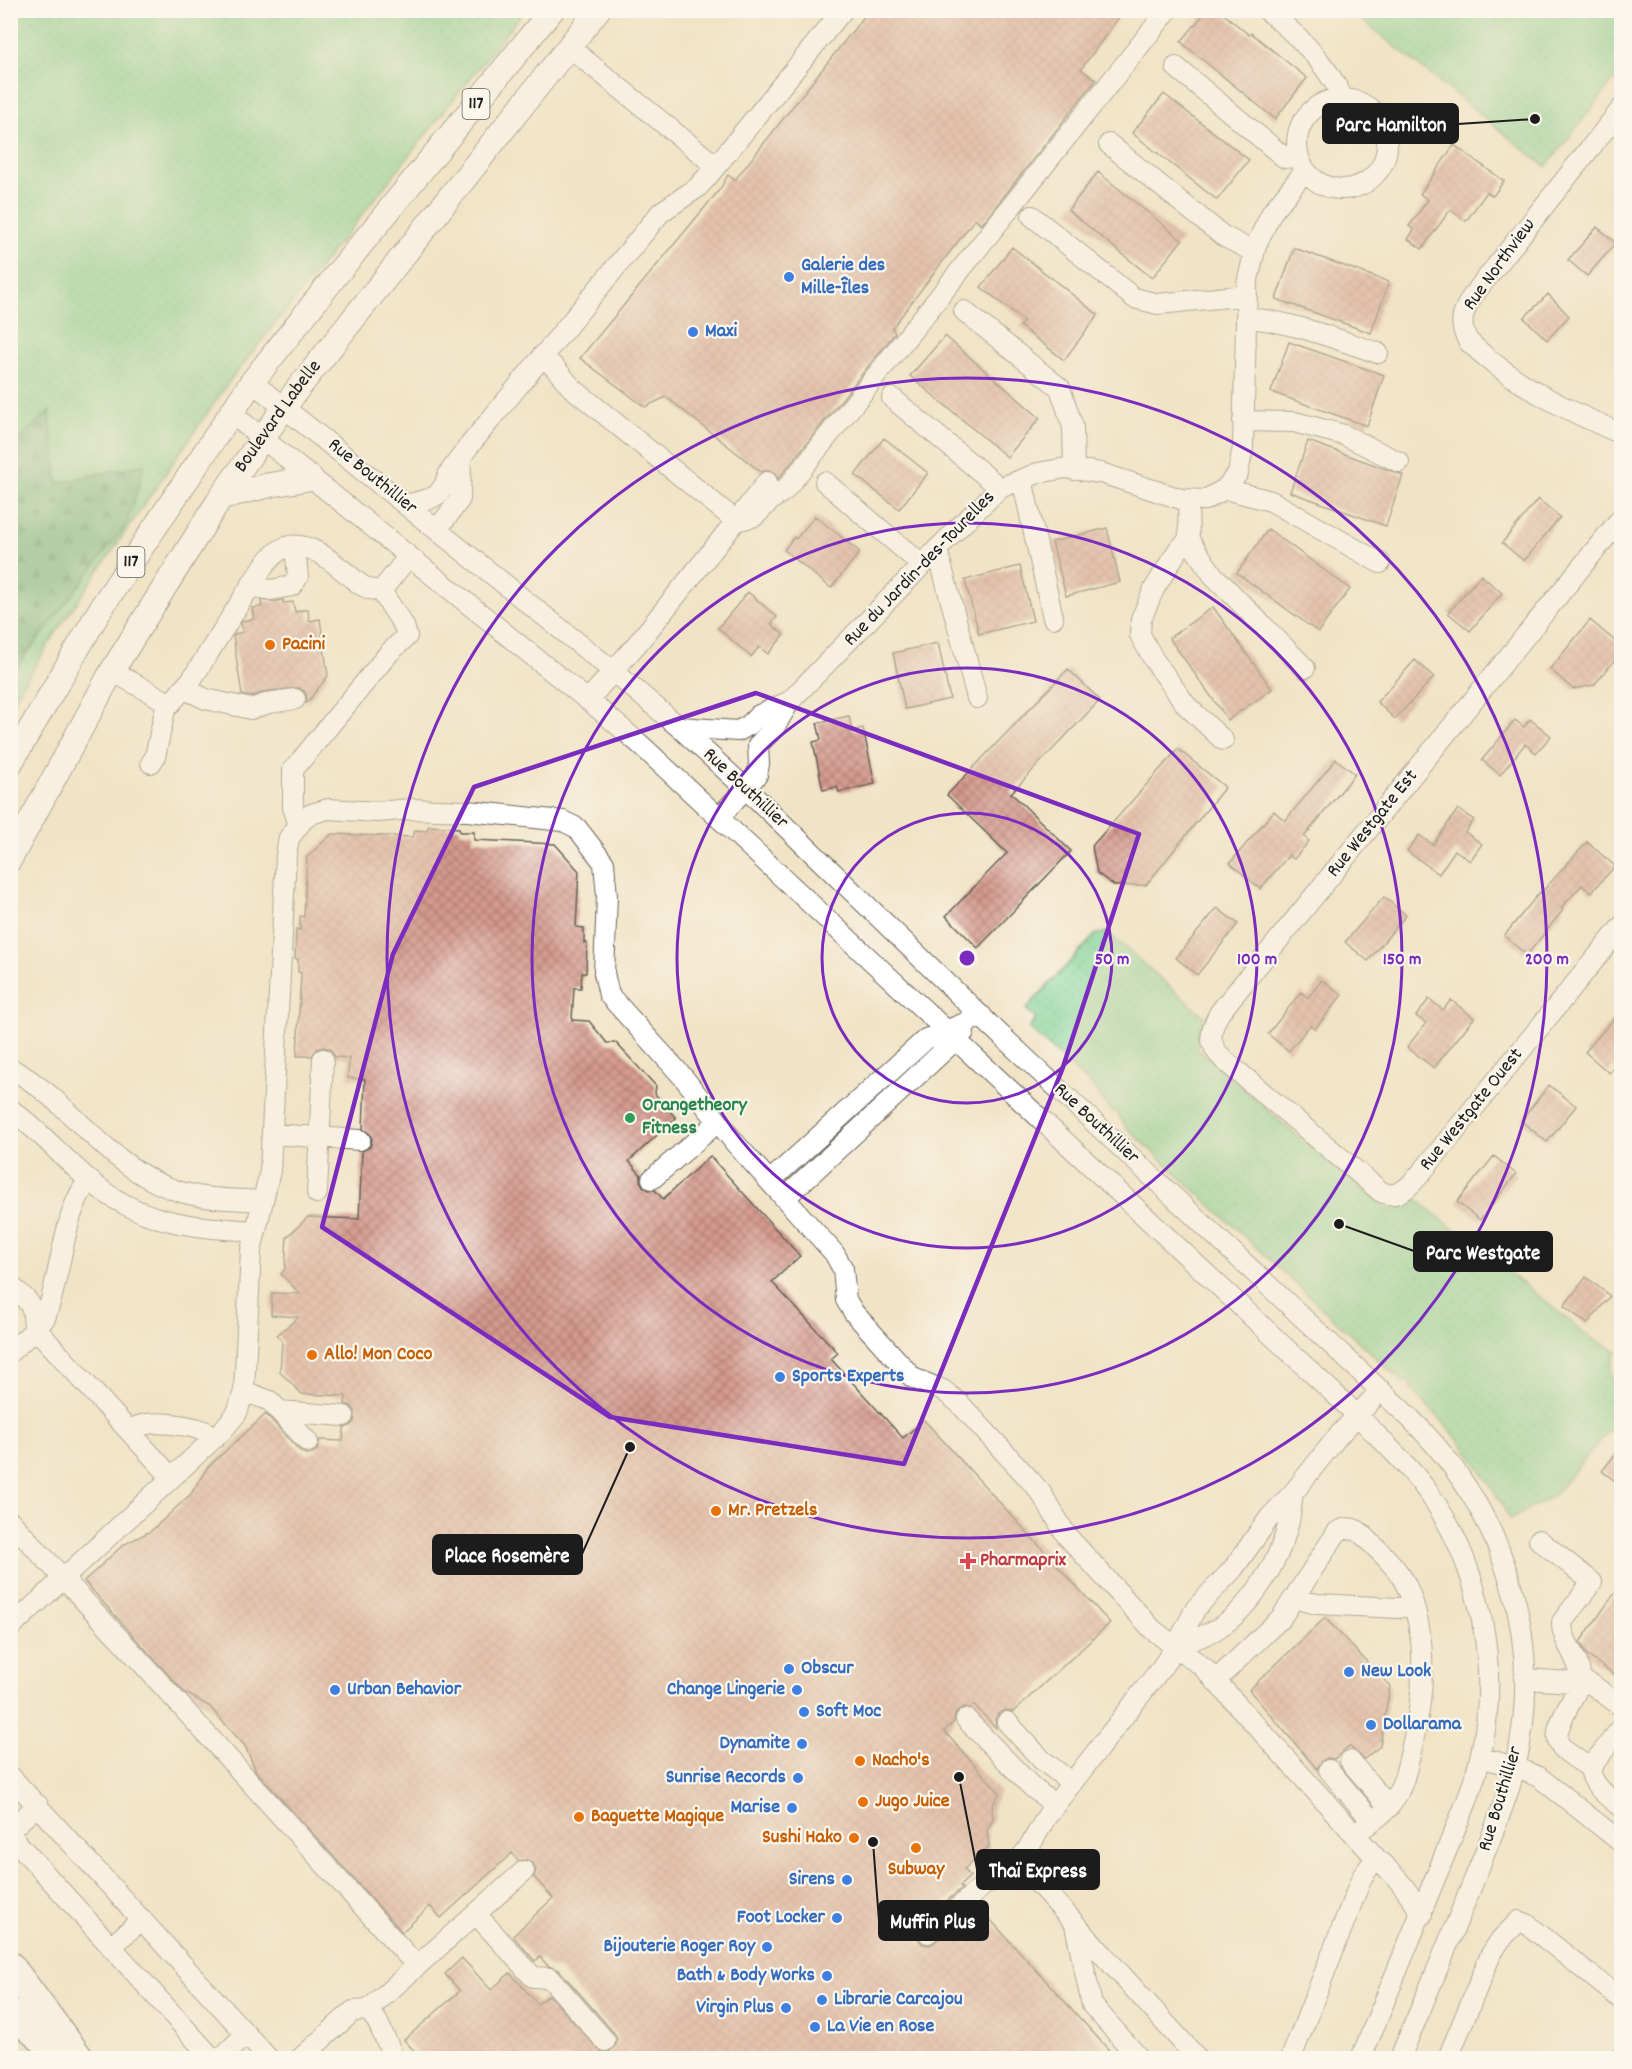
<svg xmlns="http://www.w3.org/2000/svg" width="1632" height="2069" font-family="Dekko,sans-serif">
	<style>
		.green { fill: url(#green-dots); stroke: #4e7758; stroke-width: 1.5 }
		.forest { fill: url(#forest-firs); stroke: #42684d; stroke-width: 1.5 }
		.building { fill: url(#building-cross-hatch) }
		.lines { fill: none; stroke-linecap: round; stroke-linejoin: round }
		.minor-casing { stroke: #676258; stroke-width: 22 }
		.major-casing { stroke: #676258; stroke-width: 26 }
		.highway-casing { stroke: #676258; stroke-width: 31 }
		.minor { stroke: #fff; stroke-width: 20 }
		.major { stroke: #fff; stroke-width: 24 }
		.highway { stroke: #fff; stroke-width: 28 }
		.marked { fill: none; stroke: #7b2cbf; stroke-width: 4.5; stroke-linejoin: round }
		.ring { fill: none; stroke: #7b2cbf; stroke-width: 3 }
		.shop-dot { fill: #3f7fe0; stroke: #fbf7ec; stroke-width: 2 }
		.food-dot { fill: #e8710a; stroke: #fbf7ec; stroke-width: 2 }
		.leisure-dot { fill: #2e9e5b; stroke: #fbf7ec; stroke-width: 2 }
		.health-dot { fill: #e0444e; stroke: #fbf7ec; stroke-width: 2 }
		.labels { text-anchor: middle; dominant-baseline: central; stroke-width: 4.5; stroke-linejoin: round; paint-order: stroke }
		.shield { fill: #fbf7ec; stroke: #5f5e5a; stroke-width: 1.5 }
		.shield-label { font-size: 18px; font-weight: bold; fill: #1c1c1c }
		.street-label { font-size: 20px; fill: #1c1c1c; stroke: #fbf7ec }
		.shop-label { font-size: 20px; font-weight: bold; fill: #366cbe; stroke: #fbf7ec; text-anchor: start }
		.food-label { font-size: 20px; font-weight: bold; fill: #c56008; stroke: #fbf7ec; text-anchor: start }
		.leisure-label { font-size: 20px; font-weight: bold; fill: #27864d; stroke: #fbf7ec; text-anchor: start }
		.health-label { font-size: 20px; font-weight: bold; fill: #be3a42; stroke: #fbf7ec; text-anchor: start }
		.centre { fill: #7b2cbf; stroke: #fbf7ec; stroke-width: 3 }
		.ring-label { font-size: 18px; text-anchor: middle; font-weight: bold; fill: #7b2cbf; stroke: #fbf7ec; stroke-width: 4.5; stroke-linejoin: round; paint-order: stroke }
		.leader { fill: none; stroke: #1c1c1c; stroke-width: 2 }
		.callout-dot { fill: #1c1c1c; stroke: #fbf7ec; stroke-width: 2 }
		.callout { fill: #1c1c1c; stroke: #1c1c1c; stroke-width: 2 }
		.callout-label { font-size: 21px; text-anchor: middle; font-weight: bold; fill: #fff }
	</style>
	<defs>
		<pattern id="green-dots" width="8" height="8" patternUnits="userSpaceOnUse" patternTransform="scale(1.5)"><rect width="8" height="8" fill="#7fd295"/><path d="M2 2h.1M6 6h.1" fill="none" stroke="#6db480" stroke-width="1.8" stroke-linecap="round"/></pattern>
		<pattern id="forest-firs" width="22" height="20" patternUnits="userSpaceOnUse" patternTransform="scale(1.5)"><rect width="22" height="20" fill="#67b47e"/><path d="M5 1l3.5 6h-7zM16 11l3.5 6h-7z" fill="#549266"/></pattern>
		<pattern id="building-cross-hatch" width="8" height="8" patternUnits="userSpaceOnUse" patternTransform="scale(1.5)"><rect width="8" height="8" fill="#d69a8e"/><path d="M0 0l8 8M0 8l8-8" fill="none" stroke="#ad7d73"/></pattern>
	</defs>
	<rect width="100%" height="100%" fill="#fbf7ec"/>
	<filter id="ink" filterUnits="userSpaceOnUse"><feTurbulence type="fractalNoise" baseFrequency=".0167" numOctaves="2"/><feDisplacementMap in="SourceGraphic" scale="12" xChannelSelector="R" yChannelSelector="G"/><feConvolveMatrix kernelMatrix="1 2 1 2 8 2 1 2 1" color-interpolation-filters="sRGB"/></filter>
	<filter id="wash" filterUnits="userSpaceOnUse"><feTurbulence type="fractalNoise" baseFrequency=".008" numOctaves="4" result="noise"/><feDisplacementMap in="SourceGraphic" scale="24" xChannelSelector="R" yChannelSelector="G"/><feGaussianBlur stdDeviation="1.35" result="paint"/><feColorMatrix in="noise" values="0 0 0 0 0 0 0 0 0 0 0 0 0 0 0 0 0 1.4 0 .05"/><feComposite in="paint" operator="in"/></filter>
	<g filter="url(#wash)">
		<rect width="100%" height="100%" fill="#f1e3c6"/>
		<path class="green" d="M11 11H524L228 383 59 628 11 704Z
			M1351 11H1621V71L1546 167Z
			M1107 932 1205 1017C1200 1028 1195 1037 1198 1049L1288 1128 1388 1209 1399 1208 1413 1195 1426 1207 1591 1338 1617 1351 1612 1360 1610 1371 1613 1380 1621 1391V1416L1554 1495 1510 1520C1481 1464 1455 1431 1409 1388L1413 1384 1409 1380 1405 1384 1388 1369 1126 1127 1116 1111 1112 1112 1092 1086 1029 1028 1036 1019 1026 1009 1095 935Z"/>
		<path class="forest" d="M49 411 58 483 145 464 127 524 11 674V446Z"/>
		<g id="blocks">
			<path class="building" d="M869 10H1124L1081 69 1096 80 981 225 975 219 892 328 895 333 778 479 775 473 769 470 761 472 666 397 645 407 580 358 720 189 728 175 735 180Z
				M1207 10H1219L1249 35 1251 33 1307 78 1275 119 1181 42Z
				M1164 94 1249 160 1217 200 1132 133Z
				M1454 145 1504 181 1493 196 1487 192 1466 221 1450 210 1422 249 1408 239 1414 230 1409 226 1428 200 1420 194Z
				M1098 172 1182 240 1152 278 1068 210Z
				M1597 227 1616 243 1587 276 1568 260Z
				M1012 247 1098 315 1064 360 1020 326 1024 321 981 287Z
				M1294 248 1389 282 1371 333 1276 299Z
				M1548 294 1569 316 1547 340 1524 318Z
				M945 336 1040 418 1007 457 910 376Z
				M1289 342 1384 375 1367 426 1271 392Z
				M884 438 928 473 899 509 855 475Z
				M1308 441 1403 475 1386 526 1290 492Z
				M1538 499 1560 517 1524 561 1502 543Z
				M815 516 860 552 831 588 784 550 794 537 796 539Z
				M1107 528 1120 582 1066 596 1052 542Z
				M1268 529 1350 589 1318 632 1237 573Z
				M1020 566 1033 621 979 634 965 580Z
				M1481 575 1502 593 1470 631 1448 613Z
				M748 592 777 617 771 624 784 635 768 654 759 647 751 657 718 628Z
				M261 600 273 602 283 600V603L293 602 295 612 308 609 309 621 320 619 328 676 306 704 307 698 305 692 299 688 267 691 250 697 242 695 233 636 235 634 243 632 241 623 243 621 254 619 252 608 262 607Z
				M1213 607 1272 689 1228 720 1169 638Z
				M1590 620 1622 647V652L1594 685 1573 689 1550 669Z
				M938 643 950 699 905 709 893 653Z
				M1415 660 1434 677 1395 719 1377 702Z
				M1068 669 1100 700 1011 793 1071 851 978 948 946 916 1007 853 947 795Z
				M849 716 852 731 863 728 875 784 839 792 837 787 823 790 813 742 821 740 817 723Z
				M1530 719 1551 736 1536 753 1525 744 1500 775 1482 760 1515 720 1524 727Z
				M1178 749 1225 787 1146 885 1115 886 1097 873 1092 846Z
				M1336 759 1355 774 1304 837 1309 841 1294 859 1289 855 1260 889 1230 863 1274 811 1285 821Z
				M1458 809 1474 820 1465 832 1482 844 1470 861 1455 850 1439 874 1407 851 1419 835 1433 845Z
				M429 826 459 828 460 832H474V840L555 844 579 871 576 927 584 928V943H587L586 973H582L581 988H574L572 1020 589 1021 607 1043H616L656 1086 655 1094 676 1118 629 1161 641 1175 640 1181 643 1186 649 1190H655L663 1199 710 1156 800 1256 772 1282 838 1353 831 1359 903 1438 924 1420 1110 1623 1013 1712 1005 1710 999 1713 995 1719 996 1728 974 1705 970 1708 964 1707 958 1710 955 1715 954 1722 944 1731 1000 1793 992 1806 993 1820 987 1830 989 1847 964 1869 970 1876 960 1886 962 1888 920 1924 916 1935 919 1940 923 1944 931 1945 978 1906 1116 2058H421L404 2040 460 1991 445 1974 462 1958 491 1990 510 1973 538 2004 549 1995 601 2052 608 2053 616 2045 617 2039 614 2033 559 1970 548 1966 540 1957 535 1961 513 1936 553 1898 534 1877 536 1869 533 1864 527 1860 518 1861 512 1853 441 1918 430 1906 402 1932 256 1771 245 1746 209 1706 184 1692 84 1581 123 1545 151 1531 191 1494 207 1468 266 1414 299 1450 305 1454H311L317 1450 320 1440 343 1441 344 1428 350 1426 354 1422 355 1411 351 1406 345 1404 346 1396 302 1394 280 1372 282 1341 277 1335 299 1317 271 1315 272 1293 300 1294 281 1274 285 1269 287 1237 308 1217 359 1219 362 1151 370 1147 372 1140 370 1134 363 1129 365 1079 348 1078 349 1058 335 1057 330 1049 323 1047 317 1049 312 1056H297L301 973 298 972V959H295L296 929 300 930V916L304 917 307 857 332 834 413 837 415 830 426 831Z
				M1587 842 1615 866 1591 893 1582 885 1561 908 1563 910 1527 955 1504 936 1540 892 1541 893Z
				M1384 897 1406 915 1368 961 1345 942Z
				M1217 908 1238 924 1197 975 1176 958Z
				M1322 980 1342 995 1315 1029 1310 1025 1289 1051 1268 1034 1301 992 1308 998Z
				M1429 999 1443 1010 1451 1000 1474 1018 1434 1068 1407 1047 1426 1023 1416 1016Z
				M1622 1009V1058L1609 1073 1585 1052Z
				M1549 1085 1576 1106 1547 1142 1521 1121Z
				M1494 1156 1516 1174 1480 1220 1457 1202Z
				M1586 1277 1610 1296 1587 1324 1564 1306Z
				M1622 1446V1486L1602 1471Z
				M1622 1583V1680L1587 1655 1580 1642Z
				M1325 1618 1390 1686 1380 1746 1364 1759 1349 1746 1334 1759 1327 1758 1322 1761 1317 1769 1249 1690Z"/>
		</g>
	</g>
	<g filter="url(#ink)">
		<use href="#blocks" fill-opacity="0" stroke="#676258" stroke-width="1.5"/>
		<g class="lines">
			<defs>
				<path id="minor" d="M1267 10C1300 38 1325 61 1344 100
					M569 47 716 166
					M1176 67 1285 158 1298 156
					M1297 144a45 45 0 1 1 90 0a45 45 0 1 1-90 0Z
					M1622 108 1474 294C1463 310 1457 324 1469 342 1513 384 1566 410 1622 434
					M1109 144 1223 236 1254 252
					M1032 216 1134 298 1158 304 1247 295
					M964 311 1060 388 1073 427 1074 470
					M1246 318C1292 321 1335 339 1378 353
					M542 356 556 369 571 387 736 521 637 644 588 700
					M252 382 613 671 679 727 760 802 990 1025 1411 1419C1504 1511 1546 1639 1515 1768 1506 1803 1491 1837 1478 1870 1453 1933 1426 1996 1400 2058
					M892 398 1000 488
					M231 413 605 714 642 746 1357 1415C1380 1439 1405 1461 1425 1488 1481 1564 1501 1667 1480 1758 1477 1773 1471 1787 1467 1801L1361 2058
					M1243 421 1294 422 1344 435 1399 462
					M1022 479 1053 618
					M825 482 922 565
					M1225 489 1271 501 1380 563
					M1188 499 1189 540 1213 575 1305 668
					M406 505 429 499 437 495 444 486 449 473 469 446 661 212 697 188 708 176 843 10
					M742 514 767 482
					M1622 517 1220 1012C1209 1031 1207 1044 1224 1060L1380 1191C1399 1203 1415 1180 1426 1167L1622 926
					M736 521 755 516 771 500 785 490 1168 10
					M437 530 460 499 461 457
					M1189 540 1178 550 1154 589 1141 619 1140 635 1154 660 1186 705 1223 740
					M937 549 977 698
					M251 586 271 590 292 586 298 577 295 547
					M112 671 169 703
					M185 689 206 699 251 709 269 703 295 699
					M679 727 738 731 749 725 759 715 790 701
					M151 763 155 757 165 710 192 679 255 579C262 569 269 557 280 550 307 533 341 570 361 585L369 589 381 591
					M719 818 757 775 759 764 758 745 774 728 790 701 957 529 1000 488 1038 473 1066 468 1101 473 1181 499 1205 500 1225 489 1238 473 1243 447 1247 284 1256 245 1272 212 1305 171
					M299 825 293 807V770L389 653 407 636 404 626 381 591 409 556
					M10 1068C70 1100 107 1166 172 1189 201 1200 232 1199 263 1201
					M10 1109C39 1130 62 1157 89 1180 140 1224 192 1227 256 1231
					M272 1134 360 1140
					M652 1179 718 1122
					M770 1181 926 1039 982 1016
					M317 1193 323 1059
					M785 1198 964 1032
					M10 1285C18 1292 29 1300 32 1309 34 1316 32 1322 36 1329L171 1477
					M10 1352 36 1329 45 1318C61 1279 63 1210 89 1180
					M244 1391 270 1401 308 1442
					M279 1411 344 1416
					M129 1431C133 1428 137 1426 142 1425 158 1421 204 1425 215 1438
					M10 1521 131 1651 417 1966 368 2010 353 2011 301 2058
					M1539 1540 1592 1582 1562 1622C1561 1641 1579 1657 1580 1675 1581 1695 1548 1729 1560 1745 1567 1755 1581 1761 1590 1768L1622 1727
					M1297 1595 1304 1601 1317 1604 1398 1608 1413 1605
					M10 1628 222 1431 237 1413 244 1391 251 1251 270 1171 286 855 289 838 303 820 311 814 328 809 378 812 410 809 468 811 563 821 577 828 604 863 607 896 604 973 609 995 683 1077 735 1143 834 1253 843 1269 846 1300 854 1313 913 1378 943 1390 959 1403 1030 1480 1041 1493 1067 1536 1153 1630 1203 1667 1376 1858C1397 1876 1408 1891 1422 1915
					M1176 1646C1189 1641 1203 1637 1215 1630 1249 1611 1279 1562 1288 1525 1291 1515 1291 1504 1293 1493
					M1524 1679 1588 1683 1594 1686 1622 1707
					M1215 1681 1281 1618 1337 1532C1353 1523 1361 1532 1371 1543 1384 1555 1398 1569 1406 1585 1430 1637 1424 1698 1411 1751 1407 1767 1404 1784 1395 1798 1386 1814 1369 1823 1355 1834
					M966 1719 1032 1787 1055 1805
					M1007 1722 1042 1760 1072 1783
					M1480 1757 1515 1767 1539 1777 1622 1843
					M1350 1761 1389 1807
					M1590 1768C1592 1786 1608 1797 1622 1808
					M1329 1770 1372 1821
					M10 1776 268 2058
					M10 1830 38 1805
					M10 1835 212 2058
					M476 1914 533 1977 550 1978 605 2041
					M1075 1925 1092 2005 1139 2058
					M928 1933 984 1885 1018 1861
					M111 1947 142 1919
					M417 1966 524 1871
					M368 2010 377 2021 391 2051
					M221 2058 246 2034
					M1197 2058 1018 1861C1033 1846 1039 1827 1051 1810L1162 1667 1176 1646 1196 1608 1233 1569 1270 1517 1293 1493 1338 1436 1381 1390
					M1291 2058 1362 1877 1376 1858
					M1448 2058 1491 1954 1501 1939 1519 1921 1527 1924 1622 2000
					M1621 2058 1622 2057"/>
				<g id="major">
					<path d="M221 497 270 485 311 478"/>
					<path d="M10 764 103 605 252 382 337 274 552 10"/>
					<path id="s1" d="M10 859 112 671 221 497 296 391 598 10"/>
				</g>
				<path id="highway" d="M10 1966 79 2058
					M10 2012 64 2057"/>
			</defs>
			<use href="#minor" class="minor-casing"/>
			<use href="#major" class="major-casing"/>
			<use href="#highway" class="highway-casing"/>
			<use href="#minor" class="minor"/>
			<use href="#major" class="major"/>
			<use href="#highway" class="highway"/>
		</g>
	</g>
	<path d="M0 0H1632V2069H0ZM756 693 1139 834 1062 1070 904 1464 610 1417 322 1227 393 954 474 787Z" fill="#f1e3c6" fill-opacity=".55" fill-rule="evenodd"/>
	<path class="marked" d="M756 693 1139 834 1062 1070 904 1464 610 1417 322 1227 393 954 474 787Z"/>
	<g class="ring">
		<circle cx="967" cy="958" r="145"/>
		<circle cx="967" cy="958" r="290"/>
		<circle cx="967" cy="958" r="435"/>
		<circle cx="967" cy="958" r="580"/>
	</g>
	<g class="shop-dot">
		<circle cx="789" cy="277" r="6"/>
		<circle cx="693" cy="332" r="6"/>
		<circle cx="780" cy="1377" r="6"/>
		<circle cx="789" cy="1669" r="6"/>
		<circle cx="1349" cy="1672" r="6"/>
		<circle cx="335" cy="1690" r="6"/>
		<circle cx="797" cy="1690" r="6"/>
		<circle cx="804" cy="1712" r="6"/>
		<circle cx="1371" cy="1725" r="6"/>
		<circle cx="802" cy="1744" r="6"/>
		<circle cx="798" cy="1778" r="6"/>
		<circle cx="792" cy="1808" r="6"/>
		<circle cx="847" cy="1880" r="6"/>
		<circle cx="837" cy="1918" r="6"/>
		<circle cx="767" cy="1947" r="6"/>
		<circle cx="827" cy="1976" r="6"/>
		<circle cx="822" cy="2000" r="6"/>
		<circle cx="786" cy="2008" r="6"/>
		<circle cx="815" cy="2027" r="6"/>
	</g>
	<g class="food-dot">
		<circle cx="270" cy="645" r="6"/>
		<circle cx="312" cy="1355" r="6"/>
		<circle cx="716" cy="1511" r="6"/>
		<circle cx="860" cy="1761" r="6"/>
		<circle cx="863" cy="1802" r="6"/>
		<circle cx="579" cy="1817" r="6"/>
		<circle cx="854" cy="1838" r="6"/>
		<circle cx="916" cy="1848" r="6"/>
	</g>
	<circle class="leisure-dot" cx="630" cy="1118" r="6"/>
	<path class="health-dot" d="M965 1552h6v6h6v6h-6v6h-6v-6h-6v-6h6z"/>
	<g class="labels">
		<g class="shield">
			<rect x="462.5" y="89" width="27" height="30" rx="4.5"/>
			<rect x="117.5" y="547" width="27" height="30" rx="4.5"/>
		</g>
		<g class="shield-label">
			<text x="476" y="104">117</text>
			<text x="131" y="562">117</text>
		</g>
		<g class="street-label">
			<text transform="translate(1500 265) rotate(-54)">Rue Northview</text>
			<text stroke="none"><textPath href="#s1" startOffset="518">Boulevard Labelle</textPath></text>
			<text transform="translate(372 477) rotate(39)">Rue Bouthillier</text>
			<text transform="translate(920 569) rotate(-46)">Rue du Jardin-des-Tourelles</text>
			<text transform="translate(745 789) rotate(43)">Rue Bouthillier</text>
			<text transform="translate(1373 824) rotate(-51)">Rue Westgate Est</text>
			<text transform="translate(1472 1110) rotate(-51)">Rue Westgate Ouest</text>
			<text transform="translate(1096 1124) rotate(43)">Rue Bouthillier</text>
			<text transform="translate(1501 1799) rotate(-73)">Rue Bouthillier</text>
		</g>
		<g class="shop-label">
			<text x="801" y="266">Galerie des<tspan x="801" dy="23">Mille-Îles</tspan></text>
			<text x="705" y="332">Maxi</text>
			<text x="792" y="1377">Sports Experts</text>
			<text x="801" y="1669">Obscur</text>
			<text x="1361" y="1672">New Look</text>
			<text x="347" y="1690">Urban Behavior</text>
			<text x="785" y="1690" text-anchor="end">Change Lingerie</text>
			<text x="816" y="1712">Soft Moc</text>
			<text x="1383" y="1725">Dollarama</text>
			<text x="790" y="1744" text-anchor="end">Dynamite</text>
			<text x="786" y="1778" text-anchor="end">Sunrise Records</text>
			<text x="780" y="1808" text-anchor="end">Marise</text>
			<text x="835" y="1880" text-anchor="end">Sirens</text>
			<text x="825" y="1918" text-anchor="end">Foot Locker</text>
			<text x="755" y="1947" text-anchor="end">Bijouterie Roger Roy</text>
			<text x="815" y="1976" text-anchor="end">Bath &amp; Body Works</text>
			<text x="834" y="2000">Librarie Carcajou</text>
			<text x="774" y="2008" text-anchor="end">Virgin Plus</text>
			<text x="827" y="2027">La Vie en Rose</text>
		</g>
		<g class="food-label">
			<text x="282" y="645">Pacini</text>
			<text x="324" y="1355">Allo! Mon Coco</text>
			<text x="728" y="1511">Mr. Pretzels</text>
			<text x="872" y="1761">Nacho's</text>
			<text x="875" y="1802">Jugo Juice</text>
			<text x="591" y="1817">Baguette Magique</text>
			<text x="842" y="1838" text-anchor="end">Sushi Hako</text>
			<text x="916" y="1870" text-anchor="middle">Subway</text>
		</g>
		<g class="leisure-label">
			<text x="642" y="1106">Orangetheory<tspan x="642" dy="23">Fitness</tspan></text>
		</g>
		<g class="health-label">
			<text x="980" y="1561">Pharmaprix</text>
		</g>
	</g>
	<circle cx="967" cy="958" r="9" class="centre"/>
	<g class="ring-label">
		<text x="1112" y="964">50 m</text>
		<text x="1257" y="964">100 m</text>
		<text x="1402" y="964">150 m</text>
		<text x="1547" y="964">200 m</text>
	</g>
	<path class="leader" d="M1535 119L1458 124M1339 1224L1414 1251M630 1447L582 1554M959 1777L977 1869M873 1842L879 1921"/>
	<g class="callout-dot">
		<circle cx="1535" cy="119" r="6"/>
		<circle cx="1339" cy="1224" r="6"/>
		<circle cx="630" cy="1447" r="6"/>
		<circle cx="959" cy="1777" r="6"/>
		<circle cx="873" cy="1842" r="6"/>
	</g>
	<g class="callout">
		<rect x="1323" y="104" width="135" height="39" rx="6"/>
		<rect x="1414" y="1232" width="138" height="39" rx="6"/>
		<rect x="433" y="1535" width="149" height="39" rx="6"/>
		<rect x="977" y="1850" width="122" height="39" rx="6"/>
		<rect x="879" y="1901" width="109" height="39" rx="6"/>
	</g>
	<g class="callout-label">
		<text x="1391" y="131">Parc Hamilton</text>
		<text x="1483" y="1259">Parc Westgate</text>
		<text x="507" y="1562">Place Rosemère</text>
		<text x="1038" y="1877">Thaï Express</text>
		<text x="933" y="1928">Muffin Plus</text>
	</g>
	<rect width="1632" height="2069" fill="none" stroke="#fbf7ec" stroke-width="36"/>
</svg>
